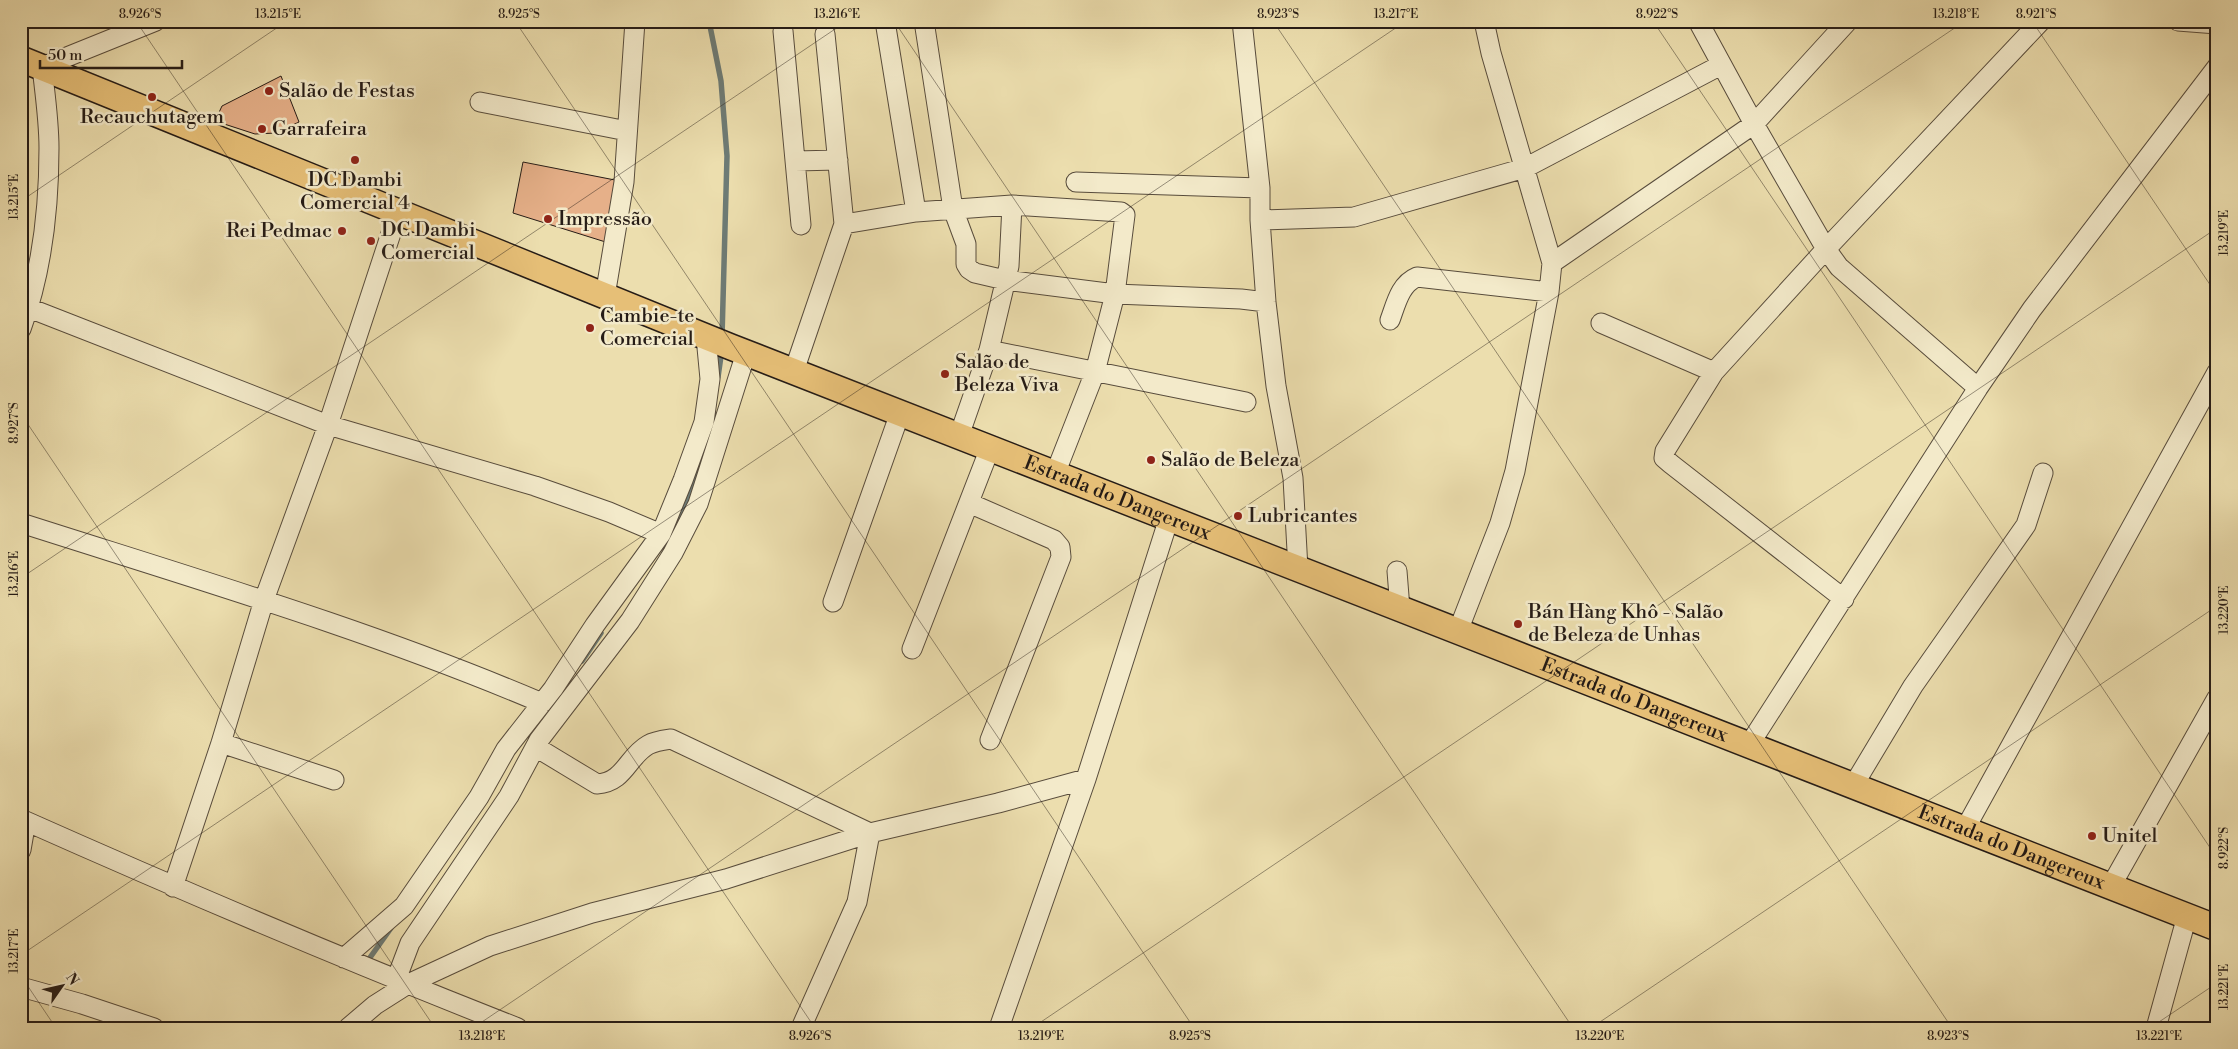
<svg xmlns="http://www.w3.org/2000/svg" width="2238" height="1049" font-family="'Libre Bodoni',serif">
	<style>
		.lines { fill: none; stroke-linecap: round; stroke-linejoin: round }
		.stream { stroke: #6d7b75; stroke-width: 5.5 }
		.building { fill: #e6b089; stroke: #261c16 }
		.minor-casing { stroke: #584c3c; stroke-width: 21 }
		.major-casing { stroke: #261c16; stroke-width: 28 }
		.minor { stroke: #f3eaca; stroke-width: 19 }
		.major { stroke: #e6bf77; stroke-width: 25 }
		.ticks { fill: none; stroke: #261c16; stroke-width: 1; stroke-opacity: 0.45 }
		.poi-dot { fill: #8f2418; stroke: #f3eaca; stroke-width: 2 }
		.labels { text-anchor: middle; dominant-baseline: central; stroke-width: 5; stroke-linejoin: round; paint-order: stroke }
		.poi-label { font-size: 20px; fill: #261c16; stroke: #f3eaca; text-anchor: start }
		.street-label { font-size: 20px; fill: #261c16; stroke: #f3eaca }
		.neatline { fill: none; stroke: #261c16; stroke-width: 2 }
		.ticks-label { font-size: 12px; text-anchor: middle; fill: #261c16 }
	</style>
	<rect width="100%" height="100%" fill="#ecdeae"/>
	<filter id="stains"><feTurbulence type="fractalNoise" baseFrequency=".004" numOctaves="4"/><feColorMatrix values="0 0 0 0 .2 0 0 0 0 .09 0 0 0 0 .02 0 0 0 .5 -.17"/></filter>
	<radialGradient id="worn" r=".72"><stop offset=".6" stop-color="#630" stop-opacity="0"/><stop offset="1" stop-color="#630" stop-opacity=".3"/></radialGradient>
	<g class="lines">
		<path class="stream" d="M709 21 721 81 727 156 722 337
			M718 377 722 349
			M674 524 685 505 698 466
			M582 661 601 633
			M369 959 391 928"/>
	</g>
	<path class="building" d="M281 76 299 122 276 133 255 134 215 121 222 106Z
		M523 162 620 181 612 244 513 213Z"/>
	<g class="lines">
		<defs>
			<path id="minor" d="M885 21 916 212
				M924 21 953 209 966 244V264L969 269 975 273 1005 280 1115 294 1241 299 1266 302
				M1242 21 1260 188V220L1266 302 1276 386 1293 478 1298 569
				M1698 21 1754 124 1826 249 1839 267 1978 388
				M2178 21 2217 24
				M783 31 801 225
				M480 102 627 131
				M795 161 838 160
				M1076 182 1260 188
				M1260 220 1354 217 1525 168 1721 65
				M844 224 916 212 1012 205 1121 212 1125 215 1115 294 1095 372 1055 474
				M1552 263 1754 124 1848 21
				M605 296 624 182 635 21
				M29 308 328 425 535 486 609 512 661 534
				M1390 320C1396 304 1400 284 1417 277L1549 292
				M1601 323 1714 372
				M21 329C42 272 49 208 49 148 49 121 45 94 42 67L156 21
				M989 350 1246 402
				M794 371 844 224 825 34
				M959 436 989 350 1009 266 1012 205
				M969 503 1054 540 1060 547 1061 557 990 740
				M21 523C196 579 373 631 542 703
				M1397 571 1400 609
				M1844 599 1671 464 1664 458 1665 451 1714 372 1826 249 2041 21
				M833 602 900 413
				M1458 631 1500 523 1515 471 1549 292 1552 263 1491 53 1484 21
				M912 649 990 448
				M221 743 334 780
				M538 745 539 749 597 784C625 782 627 757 648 745 655 741 664 740 671 739L870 833 857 902 801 1028
				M1749 745 1978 388 2032 309 2217 67
				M1853 786 1913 686 2026 525 2043 473
				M21 819C185 892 350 962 518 1028
				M1965 829 2217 372
				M21 850 26 821
				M2111 886 2217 698
				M173 887 221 743 264 600 328 425 398 212
				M344 958 404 906 479 797 506 749 553 689 595 625 661 534 683 480 704 422 710 379 706 337
				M396 980 410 943 509 796 539 740 630 621 673 553 698 504 746 353
				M21 987 82 1004 154 1028
				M348 1028 375 1005 408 984 490 946 592 913 726 879 870 833 998 803 1086 779
				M999 1028 1086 779 1169 518
				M2156 1028 2187 916"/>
			<g id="major">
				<path id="s1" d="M21 59 731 347 2217 928"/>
			</g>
		</defs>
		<use href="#minor" class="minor-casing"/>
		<use href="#major" class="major-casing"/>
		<use href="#minor" class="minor"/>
		<use href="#major" class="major"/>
	</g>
	<path class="ticks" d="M136 21 815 1028M515 21 1194 1028M894 21 1573 1028M1273 21 1952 1028M1653 21 2217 858M2032 21 2217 295M21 201 287 21M21 414 435 1028M21 578 847 21M21 955 1406 21M21 976 56 1028M473 1028 1965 21M1032 1028 2217 228M1591 1028 2217 606M2150 1028 2217 983"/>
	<g class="poi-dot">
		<circle cx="269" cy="91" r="5"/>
		<circle cx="152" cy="97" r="5"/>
		<circle cx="262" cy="129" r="5"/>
		<circle cx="355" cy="160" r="5"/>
		<circle cx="548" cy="219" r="5"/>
		<circle cx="342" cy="231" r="5"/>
		<circle cx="371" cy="241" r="5"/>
		<circle cx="590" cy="328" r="5"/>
		<circle cx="945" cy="374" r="5"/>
		<circle cx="1151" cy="460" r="5"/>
		<circle cx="1238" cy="516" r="5"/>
		<circle cx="1518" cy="624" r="5"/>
		<circle cx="2092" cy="836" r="5"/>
	</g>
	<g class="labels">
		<g class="poi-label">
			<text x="279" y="91">Salão de Festas</text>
			<text x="152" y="117" text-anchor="middle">Recauchutagem</text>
			<text x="272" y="129">Garrafeira</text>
			<text x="355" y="180" text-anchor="middle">DC Dambi<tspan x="355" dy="23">Comercial 4</tspan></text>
			<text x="558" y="219">Impressão</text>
			<text x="381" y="230">DC Dambi<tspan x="381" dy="23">Comercial</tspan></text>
			<text x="332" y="231" text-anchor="end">Rei Pedmac</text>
			<text x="600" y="316">Cambie-te<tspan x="600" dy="23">Comercial</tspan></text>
			<text x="955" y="362">Salão de<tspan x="955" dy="23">Beleza Viva</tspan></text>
			<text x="1161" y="460">Salão de Beleza</text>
			<text x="1248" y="516">Lubricantes</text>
			<text x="1528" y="612">Bán Hàng Khô - Salão<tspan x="1528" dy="23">de Beleza de Unhas</tspan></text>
			<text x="2102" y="836">Unitel</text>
		</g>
		<g class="street-label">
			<text stroke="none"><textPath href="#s1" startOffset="1181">Estrada do Dangereux</textPath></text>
			<text stroke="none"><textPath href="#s1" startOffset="1736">Estrada do Dangereux</textPath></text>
			<text stroke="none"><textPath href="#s1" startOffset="2141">Estrada do Dangereux</textPath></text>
		</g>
	</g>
	<rect width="2238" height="1049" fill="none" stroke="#ecdeae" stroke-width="55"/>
	<g transform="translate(62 986) rotate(56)" stroke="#f3eaca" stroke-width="4" paint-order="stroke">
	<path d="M0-4L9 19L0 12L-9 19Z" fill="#261c16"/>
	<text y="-8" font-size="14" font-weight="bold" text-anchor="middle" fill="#261c16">N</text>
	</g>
	<path d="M40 60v8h142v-8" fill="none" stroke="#261c16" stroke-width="2.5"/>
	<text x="48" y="60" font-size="15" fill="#261c16" stroke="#f3eaca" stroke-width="4" paint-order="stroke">50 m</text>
	<rect x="28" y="28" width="2182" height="994" class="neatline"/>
	<g class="ticks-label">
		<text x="140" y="18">8.926°S</text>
		<text x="278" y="18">13.215°E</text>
		<text x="519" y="18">8.925°S</text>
		<text x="837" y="18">13.216°E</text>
		<text x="1278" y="18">8.923°S</text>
		<text x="1396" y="18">13.217°E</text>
		<text x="1657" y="18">8.922°S</text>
		<text x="1956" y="18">13.218°E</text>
		<text x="2036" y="18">8.921°S</text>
		<text transform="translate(14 197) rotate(-90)" y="4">13.215°E</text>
		<text transform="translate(2224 233) rotate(-90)" y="4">13.219°E</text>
		<text transform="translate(14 423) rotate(-90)" y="4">8.927°S</text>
		<text transform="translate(14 574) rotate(-90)" y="4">13.216°E</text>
		<text transform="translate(2224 610) rotate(-90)" y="4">13.220°E</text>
		<text transform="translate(2224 848) rotate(-90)" y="4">8.922°S</text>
		<text transform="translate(14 951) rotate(-90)" y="4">13.217°E</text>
		<text transform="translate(2224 987) rotate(-90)" y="4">13.221°E</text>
		<text x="482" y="1040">13.218°E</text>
		<text x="810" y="1040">8.926°S</text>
		<text x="1041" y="1040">13.219°E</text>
		<text x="1190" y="1040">8.925°S</text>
		<text x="1600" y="1040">13.220°E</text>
		<text x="1948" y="1040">8.923°S</text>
		<text x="2159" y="1040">13.221°E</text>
	</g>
	<rect width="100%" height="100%" filter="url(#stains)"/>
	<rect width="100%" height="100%" fill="url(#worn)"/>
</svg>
